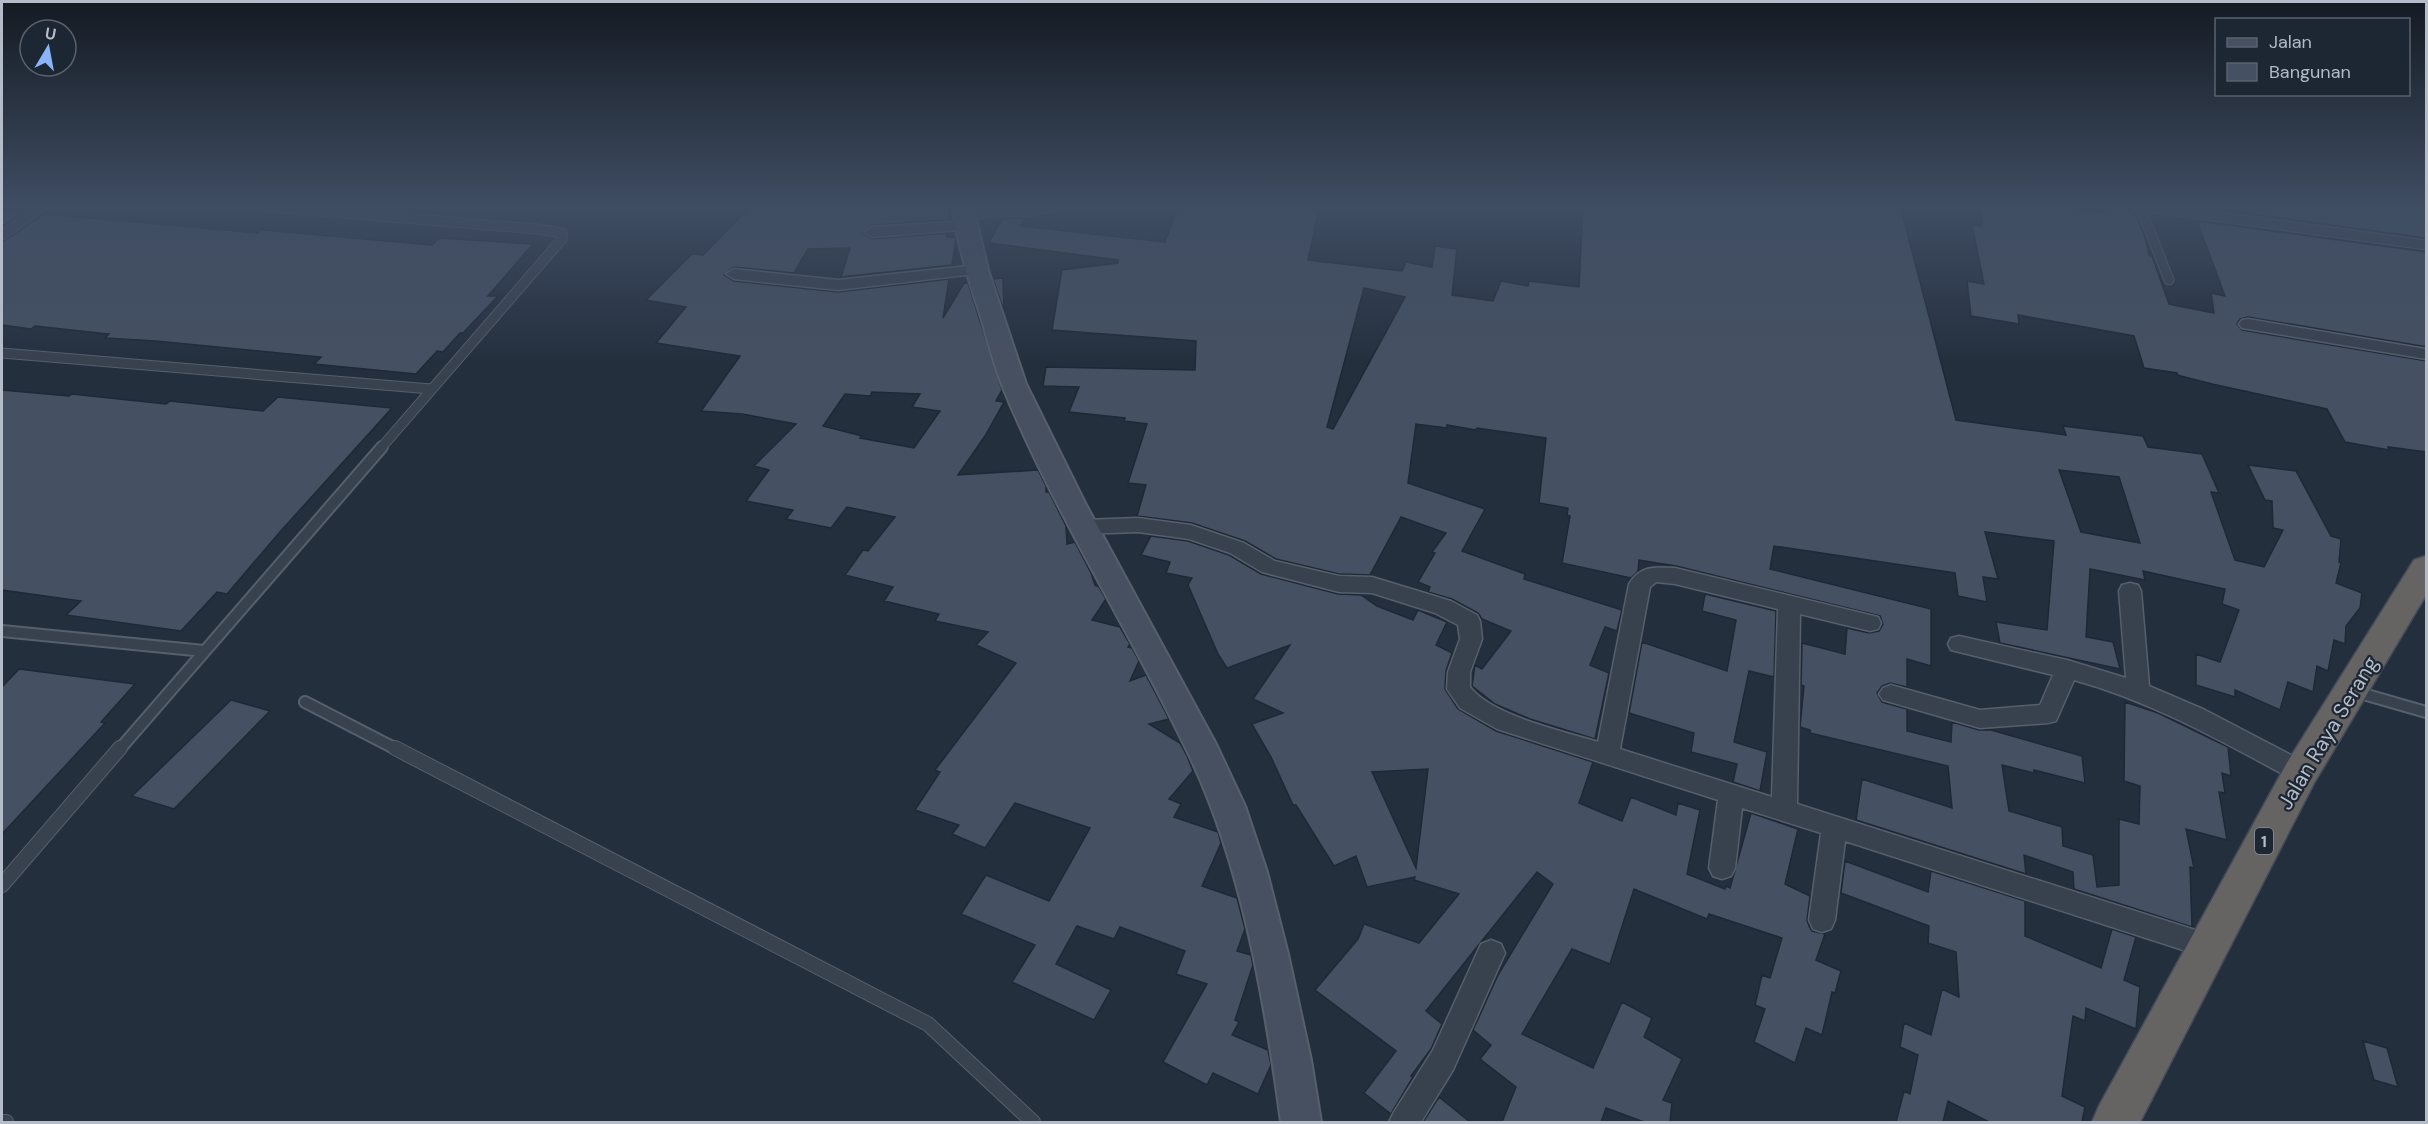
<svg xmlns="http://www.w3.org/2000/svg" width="2428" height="1124" font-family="'DM Sans',sans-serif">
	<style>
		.building { fill: #455162; stroke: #1f2835; stroke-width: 1.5; fill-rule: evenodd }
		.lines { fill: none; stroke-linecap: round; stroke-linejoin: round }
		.service-far2-casing { stroke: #565f6c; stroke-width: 11 }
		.service-far1-casing { stroke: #565f6c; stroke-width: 14 }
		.service-casing { stroke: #565f6c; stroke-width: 16 }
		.minor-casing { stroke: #565f6c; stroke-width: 3 }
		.secondary-casing { stroke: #565f6c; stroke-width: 4 }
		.trunk-casing { stroke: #434c59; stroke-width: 3 }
		.service-far2 { stroke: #38414e; stroke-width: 9 }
		.service-far1 { stroke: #38414e; stroke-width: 10 }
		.service { stroke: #38414e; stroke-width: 14 }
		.minor { fill: #38414e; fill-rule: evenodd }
		.secondary { fill: #465061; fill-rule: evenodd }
		.trunk { fill: #656462; fill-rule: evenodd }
		.labels { text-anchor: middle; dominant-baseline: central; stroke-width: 4.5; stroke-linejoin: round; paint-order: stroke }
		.shield { fill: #1d2633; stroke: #878f9c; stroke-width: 1.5 }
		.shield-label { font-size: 16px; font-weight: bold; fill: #b4bcc9 }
		.near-street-label { font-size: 21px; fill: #b4bcc9; stroke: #1d2633 }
	</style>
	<rect width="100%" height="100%" fill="#242f3e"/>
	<path class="building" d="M752 205H950L949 220 872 225 862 233 872 239 947 233V237H955L956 239 952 265 841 277 850 248 808 249 794 273 734 267 724 275 734 281 838 292 949 279 943 318 964 283H968L1002 390 996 401 1004 402 985 436 958 475 1038 470 1046 486V492H1049L1066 526 1067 544 1075 542 1091 573 1095 585 1099 587 1106 599 1092 620 1120 627 1130 644 1128 647 1132 648 1139 661 1130 681 1146 675 1169 719 1149 724 1180 743 1187 756 1193 771 1169 799 1181 804 1174 817 1218 832 1221 843 1202 886 1237 898 1245 929 1237 951 1251 955 1253 965 1235 1020 1239 1022 1232 1035 1268 1050 1271 1065 1258 1094 1213 1073 1207 1085 1163 1062 1207 984 1176 974 1185 951 1120 927 1114 939 1077 926 1056 964 1111 990 1094 1020 1012 982 1035 945 961 914 986 875 1049 901 1090 828 1015 803 985 848 952 834 959 825 915 810 940 772 935 770 1016 663 976 645 988 632 935 621 939 614 884 601 893 587 845 575 863 550 868 551 895 517 847 507 831 528 786 519 793 510 746 501 769 470 754 466 796 424 742 414 701 411 740 356 656 343 686 307 646 300 692 254 703 255ZM872 392 920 394 912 407 940 411 914 448 860 438 862 436 823 426 845 394 870 396Z
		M1179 205H1320L1308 260 1402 271 1406 262 1432 267 1435 246 1457 249 1452 295 1493 301 1501 281 1528 286 1529 281 1579 287 1583 205H1900L1956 420 2066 435 2063 426 2143 436 2148 447 2202 454 2219 493 2211 492 2235 560 2264 567 2283 530 2273 528 2272 501 2265 500 2248 465 2296 471 2331 536 2341 539 2339 562 2341 563 2336 583 2362 593 2360 608 2346 626 2345 644 2334 640 2328 671 2317 666 2313 692 2288 682 2280 710 2235 690V697L2196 685V654L2220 662 2239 610 2222 604 2225 589 2143 571 2145 580 2090 569 2086 637 2113 642 2120 669 2000 643 1996 622 2047 630 2054 541 1985 532 1998 579 1983 577 1987 602 1958 596 1955 573 1774 546 1770 569 1931 609V666L1907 659V687L1890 683 1882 686 1877 693 1882 702 1907 709V731L1951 742 1952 722 1979 730H1991L2082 756 2085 783 2034 770V773L2002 765 2009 811 2062 827 2063 846 2093 855 2097 887 2119 885V819L2139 824 2140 786 2124 781 2125 702 2158 713 2228 747 2231 776 2222 773 2225 793 2219 792 2227 840 2186 829 2194 868 2190 867 2192 927 2074 889 2073 872 2024 855 2026 874 1856 820 1862 779 1952 808 1948 766 1810 733V730L1800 727 1804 686 1801 685 1802 643 1845 654 1847 628 1869 633 1879 631 1883 624 1880 616 1676 566 1639 560 1638 571 1631 578 1562 563 1570 516 1567 515 1568 508 1539 503 1546 438 1477 428 1476 430 1447 425V428L1416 424 1408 483 1485 509 1462 551 1525 574 1524 579 1622 610 1617 631 1605 627 1590 665 1609 673 1595 739 1530 719 1495 704 1472 686 1475 665 1482 669 1511 631 1482 619 1478 613 1452 599 1428 592 1430 587 1418 582 1435 553 1432 552 1446 533 1401 517 1370 575 1339 574 1276 559 1245 541 1192 523 1137 516 1146 485 1128 483 1147 424 1124 421 1125 418 1069 412 1079 387 1043 386 1046 367 1195 370 1196 341 1052 330 1062 270 1118 263V260L989 243 1002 219 1024 218 1021 226 1165 242ZM1364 288 1405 297 1333 429 1327 427ZM2059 470 2119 477 2140 543 2081 532Z
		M1983 205H2055L2104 213V205H2126L2128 210 2135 212 2146 240 2149 255 2152 256 2169 304 2214 313 2211 293 2225 296 2197 221 2427 252V347L2248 317 2240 319 2237 324 2242 330 2427 361V452L2388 447 2389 450 2345 442 2327 409 2212 384 2177 375V373L2144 368 2134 336 2018 315 2019 324 1971 316 1967 281 1984 284 1972 225 1982 226 1981 209H1983Z
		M2191 205H2427V238L2192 206Z
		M2 210 23 212 2 227Z
		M44 214 258 233 261 230 432 245 439 238 533 244 488 296H498L463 333H460L443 352 437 351 416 374 314 364 321 357 156 341 105 338 109 334 35 326 31 329 2 325V242Z
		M1003 278 1004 311 993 279Z
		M2 390 69 396 72 394 166 404 170 401 263 411 278 397 392 408 279 533 227 594 217 592 181 631 66 615 81 601 2 590Z
		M1151 536 1188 541 1229 555 1261 574 1338 594 1361 595 1377 606 1413 620 1418 610 1447 622 1436 645 1452 653 1446 671 1445 689 1458 709 1496 731 1593 762 1579 803 1622 821 1631 797 1676 815 1678 803 1700 810 1687 874 1725 889 1726 886 1730 888 1751 813 1798 829 1785 884 1810 896 1807 920 1809 926 1812 931 1825 934 1816 960 1841 971 1835 993 1832 992 1822 1035 1806 1028 1795 1063 1754 1042 1765 1009 1755 1005 1762 975 1770 978 1782 938 1709 914 1707 919 1634 889 1610 964 1572 949 1522 1034 1593 1068 1622 1002 1652 1018 1644 1037 1682 1059 1663 1100 1672 1103 1670 1122H1644L1606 1108 1601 1122H1502L1516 1087 1480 1059 1491 1045 1473 1030 1498 975 1553 884 1537 872 1426 1011 1442 1024 1431 1049 1411 1076 1413 1077 1391 1114 1364 1093 1396 1051 1315 990 1358 939 1364 924 1419 943 1459 894 1414 880 1415 877 1367 887 1356 856 1334 866 1296 805H1293L1271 757 1252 724 1283 713 1253 699 1290 645 1227 668 1218 654 1188 585 1192 578 1166 573 1170 562 1141 555ZM1428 769 1416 868 1372 772Z
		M1705 594 1776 611 1774 677 1749 671 1734 742 1767 752 1760 791 1733 782 1737 764 1691 752 1694 733 1629 713 1642 642 1727 671 1736 620 1702 611Z
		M19 669 135 684 101 722 105 723 2 834V687Z
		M231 700 270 711 174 809 132 796Z
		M1845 861 1928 892 1931 871 2025 901V936L2101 968 2112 929 2136 937 2124 980 2140 987 2136 1029 2086 1008 2085 1021 2073 1016 2062 1096 2085 1107 2082 1122H1989L1948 1101 1943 1122H1896L1904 1091 1910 1094 1918 1055 1900 1047 1904 1023 1931 1035 1942 989 1959 997 1956 952 1928 943 1929 926 1841 893Z
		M2363 1041 2387 1048 2398 1087 2374 1080Z
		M1439 1097 1470 1122H1423Z"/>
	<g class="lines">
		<defs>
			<path id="service-far2" d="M244 205 538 229 562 233V239L381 448
				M2133 205 2426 245
				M2140 206 2169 280
				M964 214 1032 211 1060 205
				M2 235 45 205
				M2 353 431 389"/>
			<path id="service-far1" d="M2 631 204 651
				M2353 691 2426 712
				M305 702 398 750
				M119 750 382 447"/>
			<path id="service" d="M395 748 928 1024 1033 1122
				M2 885 120 748
				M2 1122H6"/>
			<path id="minor" d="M966 221 972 223 974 226 972 229 872 237 864 232 872 227Z
				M977 265 983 267 985 270 983 273 838 290 734 279 726 274 734 269 838 280Z
				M2248 319 2426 349V359L2242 328 2239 324 2242 320Z
				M1138 518 1191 525 1244 543 1275 561 1339 576 1372 577 1451 601 1477 615 1480 621 1482 639 1470 672V687C1492 716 1563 731 1598 742L1629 584C1640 565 1656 567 1675 568L1878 617 1881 623 1878 629 1870 631 1800 614 1797 804 2208 934 2218 937 2221 946 2218 955 2208 958 1845 841 1835 920 1831 929 1822 932 1813 929 1809 920 1821 833 1742 808 1735 868 1731 876 1722 879 1713 876 1709 868 1718 800 1497 729 1460 708 1447 689 1448 672 1460 639 1458 625 1435 613 1372 593 1339 592 1262 572 1230 553 1189 539 1138 532 1084 534 1077 532 1074 527 1077 522 1084 520ZM1656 582 1675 584 1778 609 1772 797 1620 749 1650 587Z
				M2130 583 2138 585 2141 591 2149 686 2205 710 2310 765 2313 772 2310 779 2301 782 2292 779C2221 741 2153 702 2074 680L2056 721 2048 723 1980 728 1883 700 1879 694 1883 688 1891 685 1980 710 2040 705 2053 675 1951 650 1948 644 1951 638 1959 636 2067 660 2126 678 2119 591 2122 585Z
				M1491 940 1501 944 1505 953 1453 1070 1421 1122H1389L1394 1112 1433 1050 1481 944Z"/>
			<path id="secondary" d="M952 205H973L988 270 1026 384 1085 503 1216 744 1245 806 1267 872 1288 954 1311 1060 1321 1122H1281C1265 1002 1242 865 1189 755 1130 630 1054 513 1002 385 993 362 987 338 980 314 968 279 957 242 952 205Z"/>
			<path id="trunk" d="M2426 556V595L2314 783 2140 1122H2092L2099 1106 2288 761 2414 560Z"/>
		</defs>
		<use href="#service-far2" class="service-far2-casing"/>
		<use href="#service-far1" class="service-far1-casing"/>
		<use href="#service" class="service-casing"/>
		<use href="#minor" class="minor-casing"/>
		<use href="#secondary" class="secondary-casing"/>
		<use href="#trunk" class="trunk-casing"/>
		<use href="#service-far2" class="service-far2"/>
		<use href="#service-far1" class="service-far1"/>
		<use href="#service" class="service"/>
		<use href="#minor" class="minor"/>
		<use href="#secondary" class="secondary"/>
		<use href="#trunk" class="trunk"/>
	</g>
	<linearGradient id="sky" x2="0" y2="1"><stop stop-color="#141a22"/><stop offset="0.57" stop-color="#3f4d63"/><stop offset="1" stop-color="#3f4d63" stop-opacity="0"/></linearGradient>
	<rect width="2428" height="362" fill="url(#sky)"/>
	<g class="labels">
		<rect class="shield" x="2255" y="828" width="18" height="26" rx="4.5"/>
		<g class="shield-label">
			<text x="2264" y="841">1</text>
		</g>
		<g class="near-street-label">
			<text transform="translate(2328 733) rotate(-59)">Jalan Raya Serang</text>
		</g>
	</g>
	<rect width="2428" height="1124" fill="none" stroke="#b4bcc9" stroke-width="6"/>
	<rect x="2215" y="18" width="195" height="78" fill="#1d2633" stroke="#59626f" stroke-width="1.5"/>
	<rect x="2227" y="38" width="30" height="9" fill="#465061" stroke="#59626f" stroke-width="1.5"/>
	<text x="2269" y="48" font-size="18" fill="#b4bcc9">Jalan</text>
	<rect x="2227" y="63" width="30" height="18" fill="#455162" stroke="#59626f" stroke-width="1.5"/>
	<text x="2269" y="78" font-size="18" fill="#b4bcc9">Bangunan</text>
	<g transform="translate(48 48) rotate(10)"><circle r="28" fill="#1d2633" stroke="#59626f" stroke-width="1.5"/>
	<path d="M0-4.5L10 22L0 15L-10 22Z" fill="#8ab4f8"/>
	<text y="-9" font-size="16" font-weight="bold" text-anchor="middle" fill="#b4bcc9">U</text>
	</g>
</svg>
